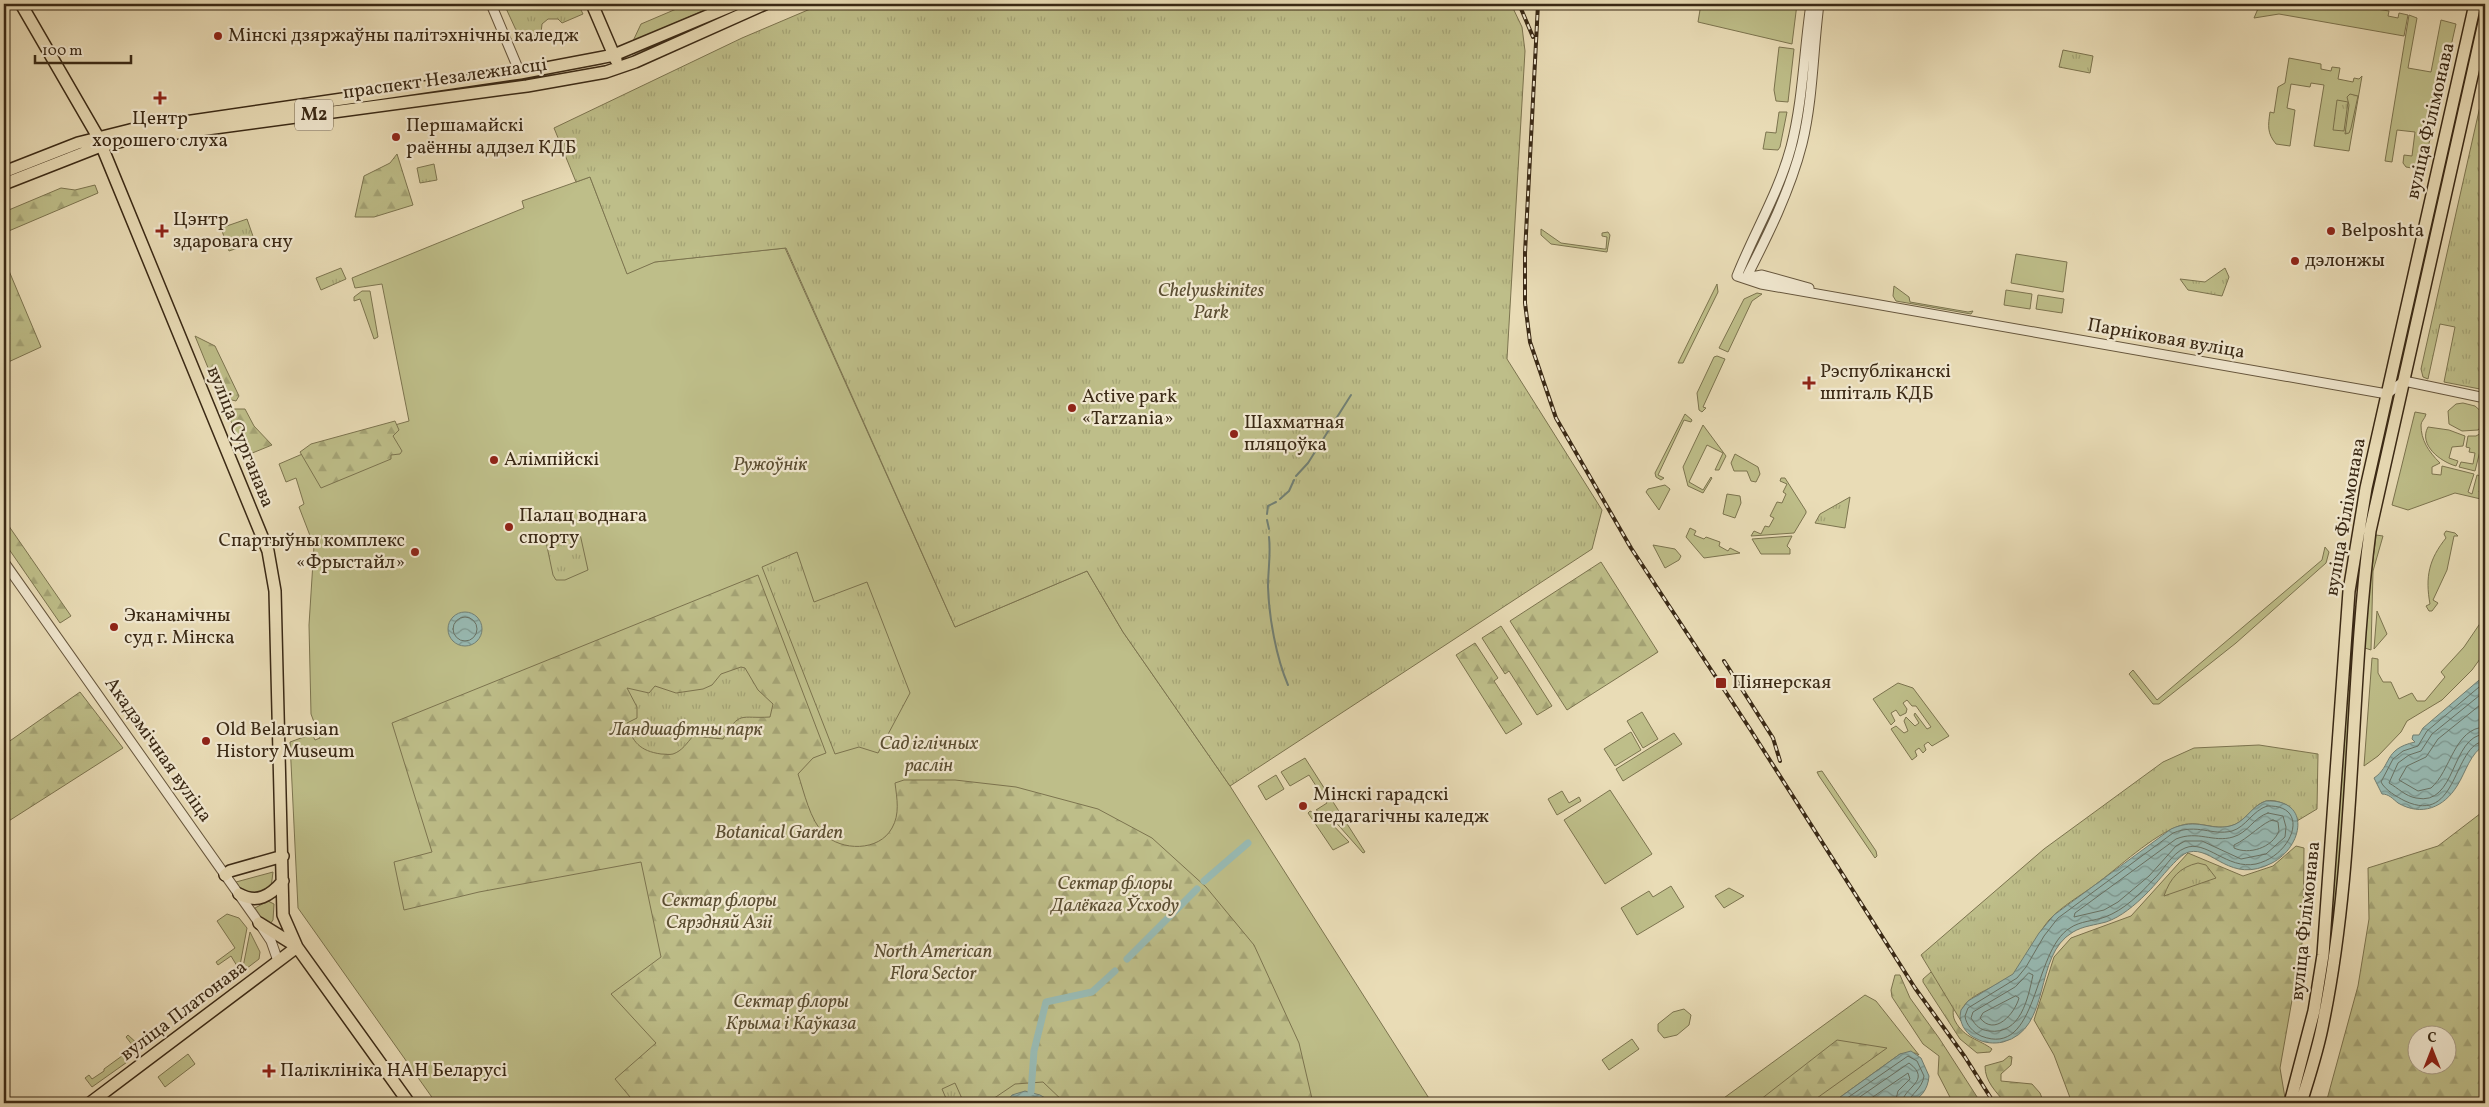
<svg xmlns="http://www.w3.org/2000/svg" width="2489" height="1107" font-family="Vollkorn,serif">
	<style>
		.green { fill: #bebe89; stroke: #7c744f }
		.forest { fill: url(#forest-firs); stroke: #7c744f; fill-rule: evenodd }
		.park { fill: url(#park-tufts); stroke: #7c744f }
		.water { fill: url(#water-waves); stroke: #728074 }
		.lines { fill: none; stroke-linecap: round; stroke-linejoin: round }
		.shore { stroke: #697264; stroke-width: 1 }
		.stream { stroke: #728074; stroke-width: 2 }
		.canal { stroke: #98bab3; stroke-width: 7 }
		.minor-casing { stroke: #66563d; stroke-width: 11 }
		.major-casing { stroke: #3a2915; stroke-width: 14 }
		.minor { stroke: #f1e8d0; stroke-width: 9 }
		.major { stroke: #e9dcb6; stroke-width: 11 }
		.rail-casing { stroke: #3a2915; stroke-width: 4 }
		.rail { stroke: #f1e8d0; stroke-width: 2; stroke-dasharray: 5.5; stroke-linecap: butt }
		.poi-dot { fill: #8f2418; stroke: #f1e8d0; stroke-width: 2 }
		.labels { text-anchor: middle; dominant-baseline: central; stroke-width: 4.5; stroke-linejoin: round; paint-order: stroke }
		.shield { fill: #f1e8d0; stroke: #71624d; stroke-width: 1 }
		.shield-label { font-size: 18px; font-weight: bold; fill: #3a2915 }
		.poi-label { font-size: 19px; fill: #3a2915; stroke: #f1e8d0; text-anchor: start }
		.street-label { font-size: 19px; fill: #3a2915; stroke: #f1e8d0 }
		.park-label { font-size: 19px; font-style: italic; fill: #5b4e32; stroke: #f1e8d0 }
	</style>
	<defs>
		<pattern id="forest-firs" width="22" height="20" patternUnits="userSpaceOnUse" patternTransform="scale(1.25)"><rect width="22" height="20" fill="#bebe89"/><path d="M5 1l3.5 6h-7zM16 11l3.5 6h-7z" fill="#a4a375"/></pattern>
		<pattern id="park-tufts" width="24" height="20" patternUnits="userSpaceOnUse" patternTransform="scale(1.25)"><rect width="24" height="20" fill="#bebe89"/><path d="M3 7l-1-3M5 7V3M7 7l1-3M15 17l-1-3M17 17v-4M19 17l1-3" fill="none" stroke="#a4a375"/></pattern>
		<pattern id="water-waves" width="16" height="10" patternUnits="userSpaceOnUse" patternTransform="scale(1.25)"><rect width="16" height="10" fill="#98bab3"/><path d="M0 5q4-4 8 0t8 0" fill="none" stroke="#7d9790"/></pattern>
	</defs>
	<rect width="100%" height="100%" fill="#e9dcb6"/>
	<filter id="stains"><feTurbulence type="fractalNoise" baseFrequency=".004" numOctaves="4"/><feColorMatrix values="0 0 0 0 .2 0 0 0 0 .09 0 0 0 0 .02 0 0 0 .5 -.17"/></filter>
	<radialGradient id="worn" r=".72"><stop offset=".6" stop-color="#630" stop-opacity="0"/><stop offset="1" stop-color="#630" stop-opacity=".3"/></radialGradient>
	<path class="green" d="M688 4H719L633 41 641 24Z
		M1701 4H1797L1792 44 1698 22Z
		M2260 4H2346L2389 11 2388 16 2398 18 2399 13 2408 15 2404 36 2279 14 2254 18Z
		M2409 15 2417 18 2408 68 2431 72 2441 20 2456 24 2423 170 2406 167 2403 163 2404 155 2412 156 2415 132 2397 130 2392 162 2385 161Z
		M1779 47 1794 49 1788 102 1776 101 1774 90Z
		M2289 58 2321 64V69L2331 71 2332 67 2340 68 2338 79 2353 82 2354 78 2359 79 2362 76 2349 151 2314 146 2324 85 2311 83 2310 87 2291 84 2287 108 2295 110 2290 146 2276 144C2267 133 2268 126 2270 112L2274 113 2278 87 2285 83Z
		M1779 112H1787L1780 147 1778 150 1763 149 1766 132 1776 133Z
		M590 177 627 273 654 262 785 248 955 627 1087 571 1123 632 1230 786 1432 1103H436L298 908 290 742 312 734 315 740 320 738 311 714 309 625 314 546 299 507 304 504 296 478 286 482 279 464 321 446 409 421 382 284 355 288 352 278 524 208 522 201Z
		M1541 229 1561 243 1604 249H1606L1607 237 1602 236V233L1608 232 1610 235 1607 252 1551 244 1541 235Z
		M2016 254 2067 262 2063 292 2011 283Z
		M1717 284 1718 292 1683 363H1678Z
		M1894 286 1909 297 1910 302 1968 312 1973 311 1971 314 1896 301 1893 296Z
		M2006 290 2032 294 2030 309 2004 305Z
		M362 291H370L378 337 374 339 360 299 354 301V297Z
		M1757 293 1762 294 1752 301 1728 352 1719 348 1744 299Z
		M2038 295 2064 299 2062 313 2036 309Z
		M1717 356 1725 359 1703 407 1706 408 1702 412 1699 410 1697 393 1714 357Z
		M2463 403 2475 406 2484 414 2485 422 2478 430 2462 431 2449 424 2448 411 2456 404Z
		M2415 412 2426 414C2425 419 2421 421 2421 425 2421 440 2428 451 2440 463L2432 467V474L2441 475 2442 466 2474 474 2468 492 2472 494 2477 475 2485 477V487L2481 486 2479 492 2485 494V500L2455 493 2408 510 2392 505Z
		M1685 414 1692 420 1691 422 1684 420 1658 475 1664 478 1661 480 1656 477 1655 473Z
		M1703 425 1726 456 1719 470H1715L1723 453 1707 445 1689 482 1703 490 1711 477 1712 478 1703 493 1688 486 1683 467Z
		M2428 427 2449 430 2465 436 2463 446 2452 447 2449 458 2458 461 2456 466C2441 462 2418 445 2428 427Z
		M2485 431 2475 471 2459 467 2461 462 2473 464 2475 453 2469 452 2470 448 2466 447 2468 436H2476Z
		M1735 454 1758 467 1760 474 1756 482 1751 481 1747 471H1734L1731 463Z
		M1781 478H1785L1806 511V513L1794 533 1751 536 1754 531 1761 534 1765 526 1769 527 1774 518 1770 516 1777 502 1782 503 1786 494 1783 492 1787 484 1780 481Z
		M1665 485 1670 489 1659 510 1646 492 1648 489Z
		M1727 494 1740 496 1741 503 1735 518 1723 514Z
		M1690 528 1696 531 1694 535 1704 539 1706 537 1720 542 1719 546 1728 551 1730 548 1740 553 1704 558 1686 537Z
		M2446 531 2455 533 2458 536H2454L2447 570 2433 600 2438 603 2432 611H2429L2426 606 2430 604C2425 577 2429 559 2446 538L2444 534Z
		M2376 535 2383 536 2373 571 2371 650 2365 648 2363 644Z
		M1792 536 1787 546 1790 549V554H1761L1752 539Z
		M1653 545 1675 549 1681 556 1679 560 1665 568Z
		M2325 547 2329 552 2326 563 2236 643 2159 704H2153L2129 674 2133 670 2157 700 2322 560Z
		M2377 611 2387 634 2374 649Z
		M2481 622 2485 625V652L2472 670 2442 700 2407 721 2401 732 2378 756 2364 766 2372 658 2378 659V673L2383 682H2391L2399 699 2412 693 2417 701H2425L2445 677 2441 672 2464 647Z
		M1898 683 1913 688 1949 736 1932 746 1928 742 1924 745 1926 750 1923 753 1919 748 1915 751 1917 756 1912 760 1891 729 1896 726 1904 733 1908 731 1904 721 1906 717 1915 726 1919 723 1914 715 1915 713 1927 729 1931 727 1916 706H1912L1907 700 1903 703 1907 709 1906 713 1900 716 1896 710 1891 713 1895 721 1891 725 1873 699Z
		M2347 686H2350C2343 820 2342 978 2295 1103L2330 931Z
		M1642 712 1658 739 1643 748 1627 721Z
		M1631 732 1641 750 1615 766 1604 749Z
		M1674 733 1682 744 1623 781 1616 769Z
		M1305 758 1365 852 1363 853 1332 818 1316 810 1327 803 1309 775 1290 786 1281 772Z
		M1822 771 1876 851 1877 856 1875 858 1819 776 1817 772Z
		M1276 775 1284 789 1266 800 1258 786Z
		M1610 790 1652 854 1605 884 1564 820Z
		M1562 791 1569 803 1579 797 1581 801 1557 815 1548 799Z
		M1310 811 1329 821 1349 842 1333 850 1308 813Z
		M273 872 271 888 255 895 241 889 236 882Z
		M1671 886 1684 907 1637 935 1621 908 1649 891 1653 897Z
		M1729 888 1744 896 1724 908 1715 896Z
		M268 901 274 904 273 920 270 924 263 920 255 908Z
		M227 914 239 918 247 928 238 976 230 981 226 974 237 966 231 956 218 965 216 962 235 948 217 921Z
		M250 932 260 952 259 959 242 972Z
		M1865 995 1876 1001 1919 1055 1915 1053 1900 1054 1832 1103H1717Z
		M1684 1009 1691 1015 1689 1025 1677 1035 1664 1038 1658 1031V1024L1673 1012Z
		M128 1035 140 1046 130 1060 92 1087 85 1078 89 1075 92 1079 104 1071V1069L126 1053 125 1051 133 1046 126 1037Z
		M1632 1039 1639 1049 1609 1070 1602 1060Z
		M188 1054 195 1064 165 1087 158 1077Z"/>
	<path class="forest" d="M2350 94 2358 96 2351 128 2349 133 2345 134 2349 105 2347 97Z
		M397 154 413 205 374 217H355L364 176 390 163Z
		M95 185 98 193 4 233V212L61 188 75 190Z
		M4 259 41 347 4 364Z
		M195 336 215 346 239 396 236 401 220 397Z
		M230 409H245L254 426 272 445 245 456 228 414Z
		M395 421 399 430 393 436 402 451 400 454 391 455V459L321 488 300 452 311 444Z
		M4 519 71 616 60 623 4 542Z
		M1601 562 1658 652 1567 710 1510 621Z
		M758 575 826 753 813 758 798 774C804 792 810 820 824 834 841 851 879 852 892 828 900 814 897 799 895 783L904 780H955L1016 787 1098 809 1152 838 1206 887 1254 945 1299 1043 1313 1103H1065L1043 1082 1015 1084 987 1103H635L615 1079 656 1043 611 994 661 957 641 862 479 892 404 910 394 862 432 852 392 723Z
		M1501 626 1552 706 1537 715 1509 671 1505 674 1482 638Z
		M1475 643 1498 678 1494 681 1522 724 1506 734 1456 655Z
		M80 692 123 748 4 824V745Z
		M2485 810V1102L2326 1103 2358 986 2369 919 2368 868 2438 846ZM2416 1034H2446V1064H2416Z
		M2296 846 2304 848 2303 938 2280 1068 2285 1098 2284 1103H2072L2054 1055 2034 1020 2054 957 2071 938 2131 916 2188 853 2243 876 2273 866Z
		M1931 972C1941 977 1950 987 1953 999 1955 1006 1951 1013 1955 1021 1965 1039 1979 1039 1992 1049L1990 1052 1977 1053 1960 1039 1923 982V979Z
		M1895 975H1900L1910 998 1939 1038 1981 1103H1953L1938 1074 1939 1056 1923 1044 1892 997 1891 990Z
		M1837 1040 1887 1048 1810 1103H1756Z
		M2009 1056 2012 1057 2011 1065 2001 1074V1081L2032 1084 2040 1093 2044 1103H2005C1996 1091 1985 1082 1985 1066L2003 1061Z"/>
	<path class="park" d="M504 4H578L583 14 562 23 558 19H548L542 24 541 33 521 41Z
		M822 4H1511L1522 27 1525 51 1507 359 1602 510 1592 549 1230 786 1123 632 1087 571 955 627 786 248 655 262 627 274 590 177 576 182 554 128 742 38Z
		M2063 50 2093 56 2090 73 2059 67Z
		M2485 84V390L2444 382 2455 327 2440 324 2428 379 2423 377 2421 369Z
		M2337 100 2348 102 2344 131 2333 130Z
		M434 164 437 180 420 183 417 168Z
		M247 219 255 242 229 251 221 228Z
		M341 268 346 279 321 290 316 278Z
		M2225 268 2229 277 2222 296 2188 290 2180 279 2205 282Z
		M1850 497 1845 528 1815 523 1820 514Z
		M580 534 588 570 565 580H556L553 575 545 537Z
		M797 552 814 602 867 582 910 693 878 753 859 747 835 754 762 567Z
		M741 667 745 668 758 690 773 704 770 717C740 719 740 710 723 739L693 736C687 743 682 751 673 754 669 755 665 754 661 754 640 751 632 742 627 723L637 718V707L627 688 649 693 655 686 676 693 703 689 712 685 721 674Z
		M2259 745 2318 754 2317 809 2297 821 2290 807C2256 787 2254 819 2231 826 2214 831 2197 819 2179 826 2153 835 2118 868 2095 885 2080 896 2062 906 2049 920 2035 936 2030 959 2014 974 1999 989 1956 994 1961 1021L1921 955 2044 849 2163 762 2194 748Z
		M2198 863 2206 865 2216 878 2164 896C2170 878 2180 867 2198 863Z
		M955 1083 964 1103H948L942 1089Z"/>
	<path class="water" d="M448 629a17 17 0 1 1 34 0a17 17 0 1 1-34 0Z
		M2485 675V745C2470 753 2466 772 2457 786 2444 807 2422 817 2398 803 2393 799 2389 794 2382 794L2374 778C2392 766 2383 749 2415 742L2412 739 2413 735H2419L2423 728Z
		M2266 801C2312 799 2303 847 2272 863 2230 885 2213 846 2189 852 2178 854 2157 884 2146 894 2135 905 2121 917 2106 922 2095 925 2083 926 2073 932 2032 956 2053 1029 2003 1042 1994 1044 1984 1043 1977 1039 1967 1035 1961 1026 1960 1016L1961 1010 1968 1001 2013 974 2039 933 2054 915 2171 829C2198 817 2209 831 2230 826 2245 823 2251 806 2266 801Z
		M1911 1051 1921 1058 1929 1076C1928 1090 1920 1100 1907 1103H1832L1900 1054Z
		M1025 1091 1040 1095 1054 1103H1006L1012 1095Z"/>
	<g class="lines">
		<path class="shore" d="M453 629a12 12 0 1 1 24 0a12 12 0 1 1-24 0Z
			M2485 682 2427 731 2418 746 2403 751 2393 759 2381 782C2385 790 2397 797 2405 801 2459 826 2452 744 2485 741
			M2485 691 2432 734 2421 751 2409 755 2398 763 2389 783C2398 788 2405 796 2416 798 2457 807 2450 736 2485 734
			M2485 701 2438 739 2426 757 2407 766 2399 780 2418 791 2431 788C2451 771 2454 728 2485 727
			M2267 806C2311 804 2294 855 2256 864 2227 870 2206 839 2185 848 2172 853 2163 871 2153 880 2140 894 2124 910 2105 917 2094 921 2080 921 2070 928 2032 951 2039 1059 1981 1036 1973 1032 1966 1025 1965 1016L1968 1008 2017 978 2026 967 2044 936 2058 918 2173 833C2198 823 2211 836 2232 831 2246 827 2252 811 2267 806Z
			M2268 813 2283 816 2286 827 2285 837 2266 854 2241 859 2202 841H2185L2176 846 2149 876 2118 902 2104 910 2074 917 2075 913 2176 839C2198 830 2213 843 2233 837 2248 833 2254 817 2268 813Z
			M2273 820 2278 822 2279 831C2272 848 2249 855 2234 848V845C2248 839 2264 821 2273 820Z
			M2029 973 2033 975C2028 998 2021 1035 1989 1031 1980 1030 1976 1026 1971 1018L1973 1012 2015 987Z
			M2016 996 2019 998C2015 1013 1995 1037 1980 1018L1983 1013Z
			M1840 1103 1908 1056 1917 1061 1924 1076C1922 1090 1910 1093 1909 1103
			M1851 1103 1909 1063C1933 1081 1903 1087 1902 1103
			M1864 1103 1908 1073 1910 1079 1898 1091 1895 1103"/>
		<path class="stream" d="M1296 476 1308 463 1351 395
			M1280 499 1289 491 1294 480
			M1267 514 1268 506 1276 502
			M1267 520 1269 529
			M1269 537C1271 554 1268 570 1268 587 1269 617 1276 657 1288 685"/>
		<path class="canal" d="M1204 881 1248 843
			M1127 959 1197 889
			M1031 1092 1034 1051 1046 1002 1092 992 1115 971"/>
		<defs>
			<path id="minor" d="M491 4 520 73
				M1811 4C1804 51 1803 101 1791 147 1779 192 1754 233 1737 276L1761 284 2387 394 2404 381 2485 398
				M1746 278C1768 235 1790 191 1802 144 1813 99 1813 50 1819 4
				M1746 278 1762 275 1809 288
				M4 562 259 923 271 941 278 961"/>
			<path id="major" d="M21 4 98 137 268 551 275 591 283 915 297 947 409 1103
				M592 4 616 60
				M4 172 78 143 130 130 520 73 599 58 614 55 736 4
				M4 184 101 146 132 139 527 86 606 72 635 62 765 4
				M225 875 230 871 283 856
				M239 894C257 904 270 896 283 881
				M259 923 296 946
				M90 1103 297 947
				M2290 1103 2314 1011 2323 955 2349 591 2366 488 2475 4
				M2301 1103C2309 1077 2318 1050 2323 1023 2356 862 2349 694 2370 531L2485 18"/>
		</defs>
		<use href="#minor" class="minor-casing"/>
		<use href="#major" class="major-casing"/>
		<use href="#minor" class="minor"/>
		<use href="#major" class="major"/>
		<defs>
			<path id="rail" d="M1519 4 1533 37
				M1538 4 1525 253V303L1530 342 1556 418 1631 548 1750 729 1915 988 1965 1057 1994 1103
				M1724 661 1773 738 1780 761"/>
		</defs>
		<use href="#rail" class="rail-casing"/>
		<use href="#rail" class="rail"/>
	</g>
	<g class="poi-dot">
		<circle cx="218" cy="36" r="5"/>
		<path d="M157.5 90.5h5v5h5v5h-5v5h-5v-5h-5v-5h5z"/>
		<circle cx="396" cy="137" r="5"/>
		<path d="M159.5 223.5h5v5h5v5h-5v5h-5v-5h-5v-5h5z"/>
		<circle cx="2331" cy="231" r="5"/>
		<circle cx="2295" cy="261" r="5"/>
		<path d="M1806.5 375.5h5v5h5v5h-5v5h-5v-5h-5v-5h5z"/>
		<circle cx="1072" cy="408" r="5"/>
		<circle cx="1234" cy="434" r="5"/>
		<circle cx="494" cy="460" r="5"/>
		<circle cx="509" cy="527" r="5"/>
		<circle cx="415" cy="552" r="5"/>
		<circle cx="114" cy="627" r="5"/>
		<rect x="1715" y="677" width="12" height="12" rx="2.5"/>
		<circle cx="206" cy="741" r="5"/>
		<circle cx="1303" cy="806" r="5"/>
		<path d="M266.5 1063.5h5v5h5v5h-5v5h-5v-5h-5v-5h5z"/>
	</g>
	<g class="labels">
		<rect class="shield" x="295" y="99.5" width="38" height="31" rx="4"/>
		<g class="shield-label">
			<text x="314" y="115">М2</text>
		</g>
		<g class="poi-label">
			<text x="228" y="36">Мінскі дзяржаўны палітэхнічны каледж</text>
			<text x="160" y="119" text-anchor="middle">Центр<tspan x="160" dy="22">хорошего слуха</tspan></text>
			<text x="406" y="126">Першамайскі<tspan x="406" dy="22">раённы аддзел КДБ</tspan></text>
			<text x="173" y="220">Цэнтр<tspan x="173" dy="22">здаровага сну</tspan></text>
			<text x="2341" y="231">Belposhta</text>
			<text x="2305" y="261">дэлонжы</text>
			<text x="1820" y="372">Рэспубліканскі<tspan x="1820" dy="22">шпіталь КДБ</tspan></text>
			<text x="1082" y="397">Active park<tspan x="1082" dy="22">«Tarzania»</tspan></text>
			<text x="1244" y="423">Шахматная<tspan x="1244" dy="22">пляцоўка</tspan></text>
			<text x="504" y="460">Алімпійскі</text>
			<text x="519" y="516">Палац воднага<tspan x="519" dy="22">спорту</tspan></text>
			<text x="405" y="541" text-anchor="end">Спартыўны комплекс<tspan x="405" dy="22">«Фрыстайл»</tspan></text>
			<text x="124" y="616">Эканамічны<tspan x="124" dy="22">суд г. Мінска</tspan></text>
			<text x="1732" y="683">Піянерская</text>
			<text x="216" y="730">Old Belarusian<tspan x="216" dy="22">History Museum</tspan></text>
			<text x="1313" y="795">Мінскі гарадскі<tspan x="1313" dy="22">педагагічны каледж</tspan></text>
			<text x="280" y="1071">Паліклініка НАН Беларусі</text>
		</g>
		<g class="street-label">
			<text transform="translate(445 79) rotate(-8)">праспект Незалежнасці</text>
			<text transform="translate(2431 121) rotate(-77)">вуліца Філімонава</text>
			<text transform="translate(2166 339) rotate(10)">Парніковая вуліца</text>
			<text transform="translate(240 437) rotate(68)">вуліца Сурганава</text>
			<text transform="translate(2346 517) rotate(-80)">вуліца Філімонава</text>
			<text transform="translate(158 750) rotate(55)">Акадэмічная вуліца</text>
			<text transform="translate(2306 921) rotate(-84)">вуліца Філімонава</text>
			<text transform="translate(184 1011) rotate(-37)">вуліца Платонава</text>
		</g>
		<g class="park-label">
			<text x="1211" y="291">Chelyuskinites<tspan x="1211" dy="22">Park</tspan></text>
			<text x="770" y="465">Ружоўнік</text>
			<text x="686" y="730">Ландшафтны парк</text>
			<text x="929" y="744">Сад іглічных<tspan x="929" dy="22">раслін</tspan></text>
			<text x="779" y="833">Botanical Garden</text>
			<text x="1115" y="884">Сектар флоры<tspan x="1115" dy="22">Далёкага Ўсходу</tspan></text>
			<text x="719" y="901">Сектар флоры<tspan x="719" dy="22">Сярэдняй Азіі</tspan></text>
			<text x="933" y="952">North American<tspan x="933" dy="22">Flora Sector</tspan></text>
			<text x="791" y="1002">Сектар флоры<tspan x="791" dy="22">Крыма і Каўказа</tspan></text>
		</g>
	</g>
	<rect width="2489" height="1107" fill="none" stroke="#e9dcb6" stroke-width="20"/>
	<rect x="5" y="5" width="2479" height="1097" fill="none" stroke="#3a2915" stroke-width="2.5"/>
	<rect x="10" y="10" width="2469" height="1087" fill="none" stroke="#3a2915"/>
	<g transform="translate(2432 1050)"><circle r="24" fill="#f1e8d0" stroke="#a89c85"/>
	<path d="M0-4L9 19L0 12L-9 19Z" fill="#8f2418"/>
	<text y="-8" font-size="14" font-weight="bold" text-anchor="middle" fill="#3a2915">С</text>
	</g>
	<path d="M35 55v8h96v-8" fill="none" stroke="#3a2915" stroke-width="2.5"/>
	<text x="42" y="55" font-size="15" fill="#3a2915" stroke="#f1e8d0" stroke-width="4" paint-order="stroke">100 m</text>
	<rect width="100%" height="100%" filter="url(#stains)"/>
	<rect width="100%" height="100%" fill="url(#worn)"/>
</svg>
